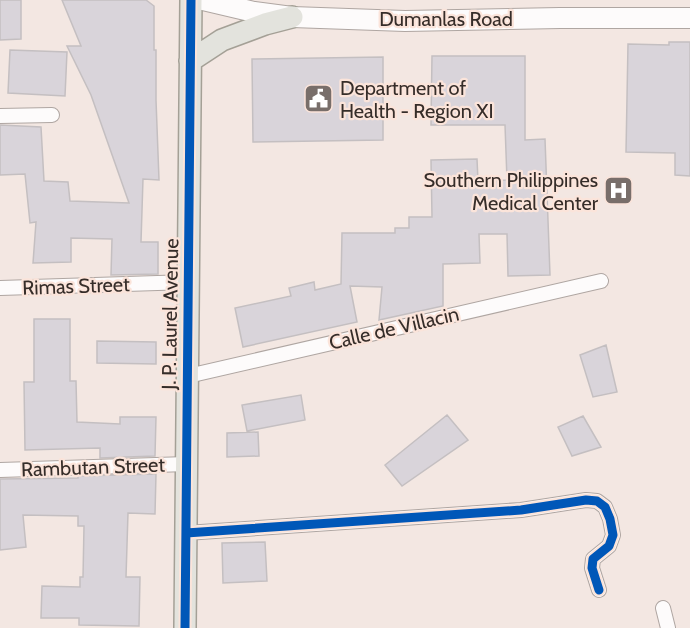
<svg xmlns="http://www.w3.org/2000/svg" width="690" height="628" font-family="Cabin,sans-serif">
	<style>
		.building { fill: #d9d4da; stroke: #c4bfc1; stroke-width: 1.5 }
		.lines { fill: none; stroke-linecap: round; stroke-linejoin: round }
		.street-casing { stroke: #afa6a2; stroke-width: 16 }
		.secondary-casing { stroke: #afa6a2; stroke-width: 22 }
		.primary-casing { stroke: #a4a096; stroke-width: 24 }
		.street { stroke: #fdfbfb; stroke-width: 14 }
		.secondary { stroke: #fdfbfb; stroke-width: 20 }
		.primary { stroke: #e3e3dd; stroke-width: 21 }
		.cycleway-casing { stroke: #fbe4da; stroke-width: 13 }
		.cycleway { stroke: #0057b8; stroke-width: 9 }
		.labels { text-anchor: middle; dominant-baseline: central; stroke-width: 4.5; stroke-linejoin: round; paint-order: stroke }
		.street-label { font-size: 20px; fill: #362d29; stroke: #fbe4da }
		.poi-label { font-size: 20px; fill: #362d29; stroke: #fbe4da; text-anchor: start }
	</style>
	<rect width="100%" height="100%" fill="#f3e7e2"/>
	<path class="building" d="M0 0H21V39L0 40Z
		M62 0H146L154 6V50H156V100L159 180 143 179 141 242H158V274L111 275 112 239 71 238V262L33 263 36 222 30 223 25 174 0 175V125L41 127 44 181 68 182 70 201 129 203 91 95 67 46H81Z
		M669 42H690V176L675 175V153L626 152 628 44 669 45Z
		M10 50 67 52 65 96 8 93Z
		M432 56H525V140L545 139 550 275 508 276 507 234H479L480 263 443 264V306L379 320 382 287 350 286 357 322 243 347 235 308 291 296 289 288 314 282 315 290 341 284 342 233H395V228H409V217H432L431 160 477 159 478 181 507 180 505 125H431Z
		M383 57V140L253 142 252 59Z
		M34 319H70V381H76L77 422 120 424V417H156L155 456 100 458V448L25 450 24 382H34Z
		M97 341 156 342V364L97 363Z
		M606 345 617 392 593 397 580 355Z
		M301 395 305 420 247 431 242 405Z
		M447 415 468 440 402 486 385 465Z
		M583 416 601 447 572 456 558 427Z
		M258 432 259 456 227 457V433Z
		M156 474 155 514 128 513 126 577H140L139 626 79 625V618H41L42 586 80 587V577H83L84 526H78V516L23 515 26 547 0 550V479L78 478V476Z
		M265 542 267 581 223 583 222 543Z"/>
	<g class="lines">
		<defs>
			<path id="street" d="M0 116 52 115
				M0 288 189 282
				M188 376 601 281
				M0 470 187 464
				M186 533 521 510 586 500 597 501 605 507 610 519 613 535 609 546 593 559 592 568 599 590
				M663 608 668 628"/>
			<path id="secondary" d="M203 0 254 12 292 17 405 21 560 18H690"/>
			<path id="primary" d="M190 61 222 40 265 24 292 17
				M185 628 191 0"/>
		</defs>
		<use href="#street" class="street-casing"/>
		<use href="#secondary" class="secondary-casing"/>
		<use href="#primary" class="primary-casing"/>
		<use href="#street" class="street"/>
		<use href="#secondary" class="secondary"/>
		<use href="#primary" class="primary"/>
		<defs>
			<path id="cycleway" d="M186 533 521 510 586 500 597 501 605 507 610 519 613 535 609 546 593 559 592 568 599 590
				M185 628 191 0"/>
		</defs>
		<use href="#cycleway" class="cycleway-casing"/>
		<use href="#cycleway" class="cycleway"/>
	</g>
	<defs>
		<symbol id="civic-square" viewBox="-11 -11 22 22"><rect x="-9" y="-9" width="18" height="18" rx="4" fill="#786e6a" stroke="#fbe4da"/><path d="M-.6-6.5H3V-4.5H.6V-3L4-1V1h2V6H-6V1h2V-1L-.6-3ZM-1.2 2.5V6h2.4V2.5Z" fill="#fff"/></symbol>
		<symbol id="hospital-square" viewBox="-11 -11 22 22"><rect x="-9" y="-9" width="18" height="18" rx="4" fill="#786e6a" stroke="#fbe4da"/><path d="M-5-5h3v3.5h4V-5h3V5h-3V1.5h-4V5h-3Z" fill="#fff"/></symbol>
	</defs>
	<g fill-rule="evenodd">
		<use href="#civic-square" x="302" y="82" width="33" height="33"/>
		<use href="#hospital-square" x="602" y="174" width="33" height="33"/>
	</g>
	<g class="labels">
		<g class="street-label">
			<text x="446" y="19">Dumanlas Road</text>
			<text transform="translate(76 286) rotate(-2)">Rimas Street</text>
			<text transform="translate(170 314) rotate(-89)">J. P. Laurel Avenue</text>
			<text transform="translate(394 328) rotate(-13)">Calle de Villacin</text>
			<text transform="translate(93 467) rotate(-2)">Rambutan Street</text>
		</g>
		<g class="poi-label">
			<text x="340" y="88">Department of<tspan x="340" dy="23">Health - Region XI</tspan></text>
			<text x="598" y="180" text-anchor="end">Southern Philippines<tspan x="598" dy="23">Medical Center</tspan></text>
		</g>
	</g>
</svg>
